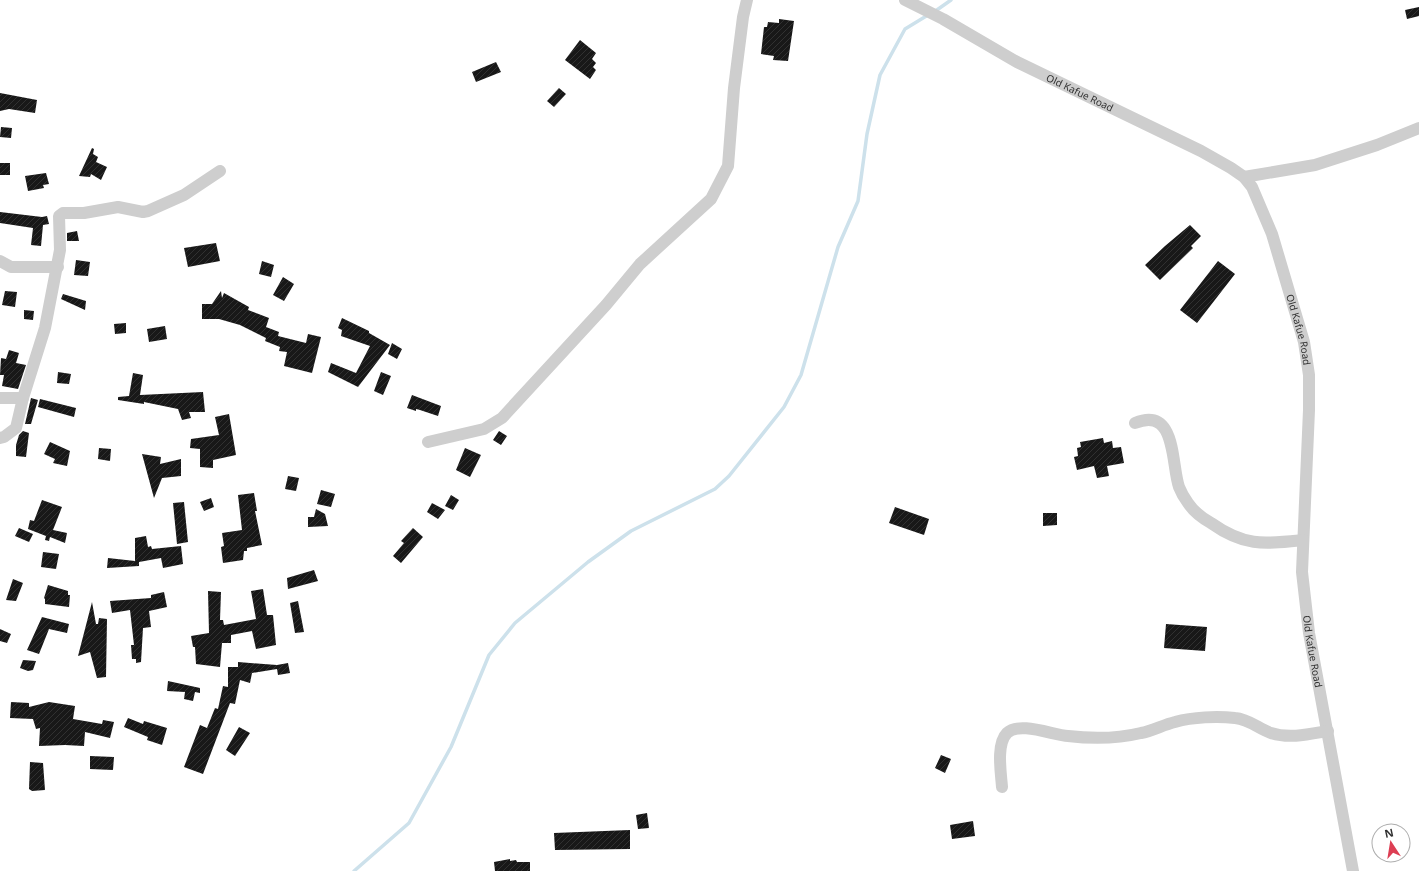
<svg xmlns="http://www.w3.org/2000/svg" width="1419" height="871" font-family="'Noto Sans',sans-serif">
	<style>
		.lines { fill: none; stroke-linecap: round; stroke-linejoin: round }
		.stream { stroke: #cde1eb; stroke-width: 3.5 }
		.building { fill: url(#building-hatch) }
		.minor { stroke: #cecece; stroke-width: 12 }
		.labels { text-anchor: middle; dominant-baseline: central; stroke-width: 4; stroke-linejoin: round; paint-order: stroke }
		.street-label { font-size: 10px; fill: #313131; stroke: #fff }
	</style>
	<defs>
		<pattern id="building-hatch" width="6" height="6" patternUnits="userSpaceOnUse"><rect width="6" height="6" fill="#181818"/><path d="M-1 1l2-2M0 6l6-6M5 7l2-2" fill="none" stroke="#313131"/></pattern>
	</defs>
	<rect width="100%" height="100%" fill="#fff"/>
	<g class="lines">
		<path class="stream" d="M934 12 951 0
			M354 871 409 823 451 747 489 655 515 623 588 562 631 531 715 489 729 476 784 407 801 375 838 247 858 201 867 134 880 75 905 29 928 15"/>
	</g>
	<path class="building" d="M1419 7V16L1407 19 1405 10Z
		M779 19 794 21 788 61 773 60 774 56 761 54 764 27H767L768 22 779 23Z
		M580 40 596 53 592 59 596 63 593 67 596 70 590 79 565 60Z
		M496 62 501 72 476 82 472 72Z
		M559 88 566 94 554 107 547 101Z
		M0 93 37 100 35 113 9 109 0 111Z
		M1 127 12 128 11 138 0 137Z
		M92 148 94 149 93 154 98 157 96 162 107 167 101 180 91 174 90 177 79 176Z
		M0 163H10V175H0Z
		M46 173 49 184 43 185 44 188 28 191 25 176Z
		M0 212 42 217 47 216 49 224 43 225 41 246 31 245 33 228 0 223Z
		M1190 225 1201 236 1191 246 1193 248 1160 280 1145 265 1165 246Z
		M77 231 79 241H67V233Z
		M216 243 220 261 188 267 184 248Z
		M76 260 90 262 88 276 74 275Z
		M262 261 274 265 271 277 259 274Z
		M1218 261 1235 274 1197 323 1180 310Z
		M283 277 294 284 284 301 273 295Z
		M5 291 17 292 15 307 2 305Z
		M221 291 222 298 224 293 249 307 248 310 269 318 266 327 279 332 278 336 306 343 308 334 321 337 312 373 284 366 287 352 279 351 280 347 265 341 266 338 240 325 219 319H202V304H212Z
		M63 294 86 301 85 310 61 299Z
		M24 310 34 311 33 320 24 319Z
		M342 318 369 331V333L390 345 358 387 328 372 331 363 356 373 370 346 341 336 342 330 338 328Z
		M126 323V333L115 334 114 324Z
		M165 326 167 339 149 342 147 329Z
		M392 343 402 349 397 359 388 354Z
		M9 350 19 353 16 363 26 365 18 389 2 386 4 375H0L1 358 6 359Z
		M58 372 71 374 69 384 57 383Z
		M381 372 391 376 383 395 374 391Z
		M133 373 143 375 140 395 203 392 205 412H189L191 418 182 420 178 409 144 402V404L118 400V397L129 396Z
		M412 395 441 406 438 416 420 410 416 409V411L407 408Z
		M31 398 38 400 31 424H25Z
		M40 399 76 408 74 417 38 407Z
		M229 414 236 455 213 460V468L200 467V449L190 448 191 439 219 435 215 417Z
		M23 431 29 433 26 457 16 456V445L19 435Z
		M499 431 507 436 501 445 493 440Z
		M1103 438 1104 443 1112 441 1113 448 1121 447 1124 463 1107 466 1109 476 1097 478 1094 466 1077 470 1074 457 1078 456 1077 448 1081 447 1080 442Z
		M50 442 70 451 67 466 53 463 55 459 44 454Z
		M99 448 111 449 110 461 98 459Z
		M465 448 481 455 470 477 456 470Z
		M142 454 161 457 160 464 181 459V476L162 478 154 498Z
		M288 476 299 478 296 491 285 489Z
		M321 490 335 494 331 507 317 504Z
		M254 493 257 511H255L262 545 247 548V551H244L243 560 223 563 221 547 224 546 222 533 242 530 238 495Z
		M451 495 459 500 453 510 445 506Z
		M211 498 214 507 204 511 200 502Z
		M42 500 62 507 53 530 67 533 65 543 50 537 49 541 45 540 46 536 28 529 30 520 34 521Z
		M184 502 188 542 177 544 173 503Z
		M432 503 445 510 438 519 427 512Z
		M895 507 929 519 924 535 889 523Z
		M316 509 325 514 328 526 308 527V517H314Z
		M1043 513H1057V525L1043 526Z
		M19 528 33 534 29 542 15 536Z
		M413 528 423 537 401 563 393 556 404 543 401 541Z
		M146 536 148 547 151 546 152 549 181 546 183 564 163 568 161 558 139 562V566L107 568 108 558 135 561V538Z
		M43 552 59 554 56 569 41 567Z
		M314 570 318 581 288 589 287 578Z
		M13 579 23 583 16 601 6 600Z
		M48 585 68 591V595H70L69 607 45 604V599L44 598Z
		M263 589 267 615H273L276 645 256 649 252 631 231 635V643H222L220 667 196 664 195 647H193L191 636 209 633 208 591 221 592 220 620H223L224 625 256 619 251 591Z
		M164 592 167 607 149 611 151 627 143 628 141 662 136 663V659H132L131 645H134L130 610 112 613 110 601 151 598V595Z
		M298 601 304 632 295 633 290 603Z
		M92 602 96 624H98L99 618 107 619 106 677 97 678 90 652 78 656Z
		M42 617 69 624 67 633 49 629 39 654 27 650Z
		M1166 624 1207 627 1205 651 1164 648Z
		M0 629 11 634 7 643 0 641Z
		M23 660 36 661 33 670 28 671 20 668Z
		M238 662 277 665 288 663 290 673 278 675 277 669 252 673 250 683 240 680 235 704 230 703 203 774 184 767 200 725 207 728 215 708 218 709 223 686 228 687V667H238Z
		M168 681 200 688V693L195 692 193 701 184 699 185 692 167 691Z
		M11 702 29 703V707L49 702 75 706 73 719 102 724 103 720 114 722 110 738 85 732 84 746 65 745 39 746 40 728 36 729 33 719 10 718Z
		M128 718 143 724 144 721 167 728 162 745 147 740 148 737 124 727Z
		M239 727 250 733 235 756 226 750Z
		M941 755 951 759 945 773 935 768Z
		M90 756 114 757 113 770 90 769Z
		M30 762 43 763 45 790 32 791 29 789Z
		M647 813 649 828 638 829 636 815Z
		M973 821 975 836 952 839 950 825Z
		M630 830V849L555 850 554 833Z
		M510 859V861L516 860 517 862H530V871H495L494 862Z"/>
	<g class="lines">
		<g class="minor">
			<path id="s1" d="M905 0 943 19 1017 62 1201 151 1231 168 1244 177 1252 187 1272 234 1304 342 1309 375V410L1302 572 1309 633 1353 871"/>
			<path d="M1244 177 1315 165 1377 145 1419 128"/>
			<path d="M0 261 11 267H58"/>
			<path d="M0 398H23"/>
			<path d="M1135 423C1177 406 1171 464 1179 487 1181 492 1185 499 1188 503 1194 512 1202 518 1211 523 1245 547 1264 544 1303 540"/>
			<path d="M0 438 4 437 16 428 23 398 45 328 60 250 59 216 63 213H84L118 207 143 212 148 211 184 195 220 171"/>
			<path d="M428 442 484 429 502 418 606 305 640 264 711 199 728 166 734 88 743 17 747 0"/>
			<path d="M1002 787C1001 773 996 744 1007 733 1019 721 1053 735 1068 736 1093 739 1116 739 1141 733 1152 731 1163 725 1175 722 1193 717 1217 716 1235 718 1249 719 1259 729 1271 733 1289 739 1310 734 1328 731"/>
		</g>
	</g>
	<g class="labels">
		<g class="street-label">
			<text stroke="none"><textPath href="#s1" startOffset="198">Old Kafue Road</textPath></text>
			<text stroke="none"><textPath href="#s1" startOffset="546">Old Kafue Road</textPath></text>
			<text stroke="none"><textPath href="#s1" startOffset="870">Old Kafue Road</textPath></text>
		</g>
	</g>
	<g transform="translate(1391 843) rotate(348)"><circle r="19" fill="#ffffff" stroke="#adadad"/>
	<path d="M0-3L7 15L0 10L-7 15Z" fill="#dd3e53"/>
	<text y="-6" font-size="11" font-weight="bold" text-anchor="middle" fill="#313131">N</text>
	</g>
</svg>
